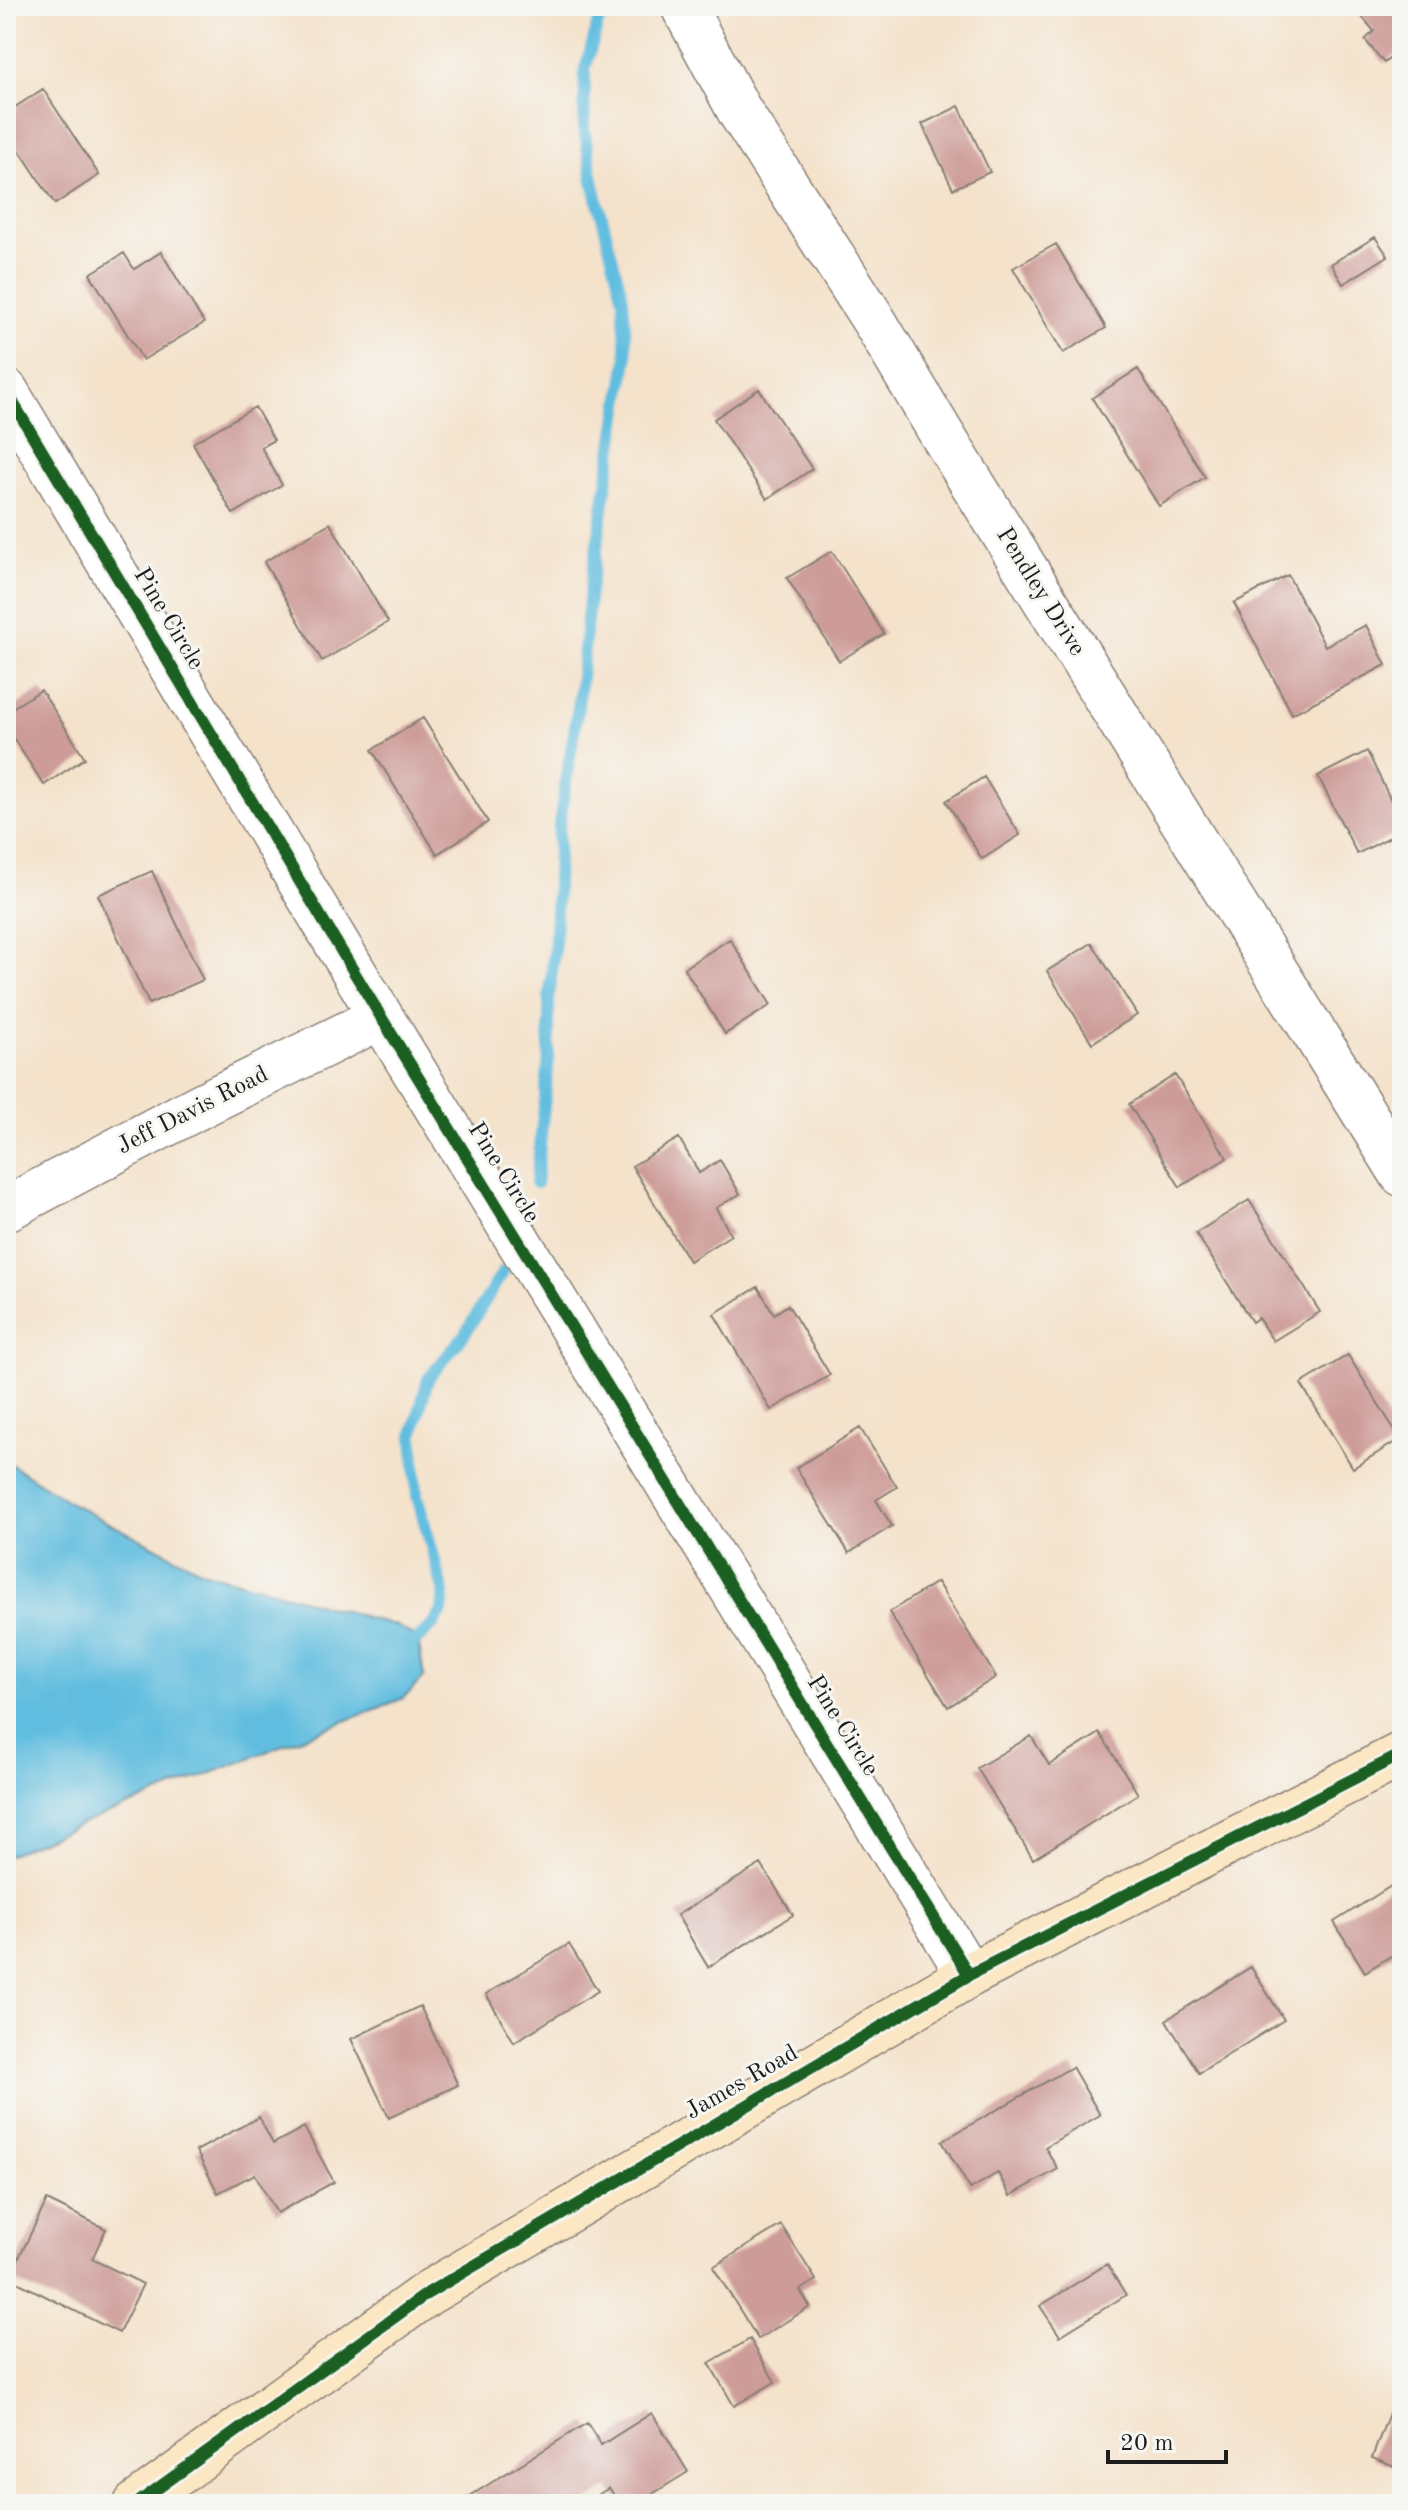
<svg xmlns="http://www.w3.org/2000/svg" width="1408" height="2510" font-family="'Old Standard TT',serif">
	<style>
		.water { fill: #61bddf; stroke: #3e6c7e; stroke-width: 2 }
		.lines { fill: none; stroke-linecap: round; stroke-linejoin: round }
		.stream { stroke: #61bddf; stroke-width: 12 }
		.building { fill: #cd9c99 }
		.street-casing { stroke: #887f74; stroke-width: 47 }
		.secondary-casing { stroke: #887f74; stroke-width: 47 }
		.street { stroke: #fff; stroke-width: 44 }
		.secondary { stroke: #fbe7c3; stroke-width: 44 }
		.cycleway-casing { stroke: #f6f6f2; stroke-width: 17 }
		.cycleway { stroke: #1b5e20; stroke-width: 12 }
		.labels { text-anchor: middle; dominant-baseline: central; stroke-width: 6; stroke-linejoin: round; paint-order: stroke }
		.street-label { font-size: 24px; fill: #1c1c1c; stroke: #f6f6f2 }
	</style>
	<rect width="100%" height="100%" fill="#f6f6f2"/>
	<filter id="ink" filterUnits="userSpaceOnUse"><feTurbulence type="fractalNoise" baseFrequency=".0125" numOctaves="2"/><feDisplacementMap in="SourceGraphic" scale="16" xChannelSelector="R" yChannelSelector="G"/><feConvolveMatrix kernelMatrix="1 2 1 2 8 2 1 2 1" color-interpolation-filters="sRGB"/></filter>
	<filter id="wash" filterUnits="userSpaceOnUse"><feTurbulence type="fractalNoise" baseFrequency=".006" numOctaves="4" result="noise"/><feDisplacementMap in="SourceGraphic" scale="32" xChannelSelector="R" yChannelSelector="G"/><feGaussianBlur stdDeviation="1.8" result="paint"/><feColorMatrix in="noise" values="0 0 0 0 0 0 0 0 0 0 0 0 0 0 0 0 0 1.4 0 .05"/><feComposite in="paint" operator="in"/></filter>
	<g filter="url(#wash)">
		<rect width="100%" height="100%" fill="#f4e2cb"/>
		<path class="water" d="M6 1461 72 1504 202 1571 397 1626 418 1639 424 1677 404 1698 81 1824 6 1856Z"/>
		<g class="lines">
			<path class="stream" d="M536 1183 549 1058V999L555 941 559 824 578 707 590 590 627 359 623 299 594 186 584 129 585 69 603 6
				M418 1639 434 1624 442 1611 444 1593 417 1496 413 1435 428 1379 464 1335 503 1272"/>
		</g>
		<g id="blocks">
			<path class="building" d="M1353 6H1402V61L1395 54 1384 63 1365 40 1374 31Z
				M43 89 99 175 55 204 6 130V113Z
				M959 106 990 172 953 189 922 124Z
				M1375 237 1388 256 1343 284 1331 264Z
				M1056 244 1106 328 1063 353 1013 268Z
				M161 252 204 323 143 360 90 274 124 253 134 269Z
				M1138 369 1205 477 1159 506 1092 398Z
				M759 389 812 469 767 499 714 419Z
				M255 407 274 440 261 447 282 485 233 514 193 443Z
				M330 523 388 622 322 661 264 562Z
				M832 551 884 634 839 661 787 578Z
				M1288 575 1325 646 1366 625 1386 665 1292 714 1234 603Z
				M41 690 85 758 44 785 6 727V712Z
				M423 718 488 822 437 854 372 750Z
				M1367 751 1402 823V831L1357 854 1318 776Z
				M984 777 1020 835 982 859 946 801Z
				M152 871 203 980 149 1004 98 895Z
				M730 939 771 1005 725 1034 684 968Z
				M1092 943 1137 1015 1092 1043 1047 971Z
				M1175 1075 1227 1158 1180 1187 1129 1104Z
				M679 1138 699 1173 720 1160 740 1194 716 1208 731 1235 689 1261 632 1166Z
				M1249 1200 1320 1312 1273 1341 1258 1318 1252 1322 1196 1233Z
				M758 1287 774 1314 788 1305 830 1375 771 1410 714 1314Z
				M1348 1355 1400 1439 1353 1468 1301 1384Z
				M860 1428 897 1487 876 1500 892 1526 849 1553 796 1468Z
				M937 1582 996 1677 948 1707 889 1612Z
				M1100 1733 1138 1794 1033 1859 977 1768 1031 1736 1049 1765Z
				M761 1864 793 1915 708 1967 677 1915Z
				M1402 1879V1949L1365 1972 1334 1922Z
				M569 1944 598 1991 514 2042 486 1994Z
				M1251 1967 1284 2020 1199 2073 1166 2020Z
				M420 2006 458 2085 389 2118 351 2039Z
				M1072 2067 1100 2115 1045 2147 1058 2169 1010 2196 998 2173 970 2189 942 2141Z
				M259 2117 273 2144 304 2127 334 2182 277 2213 255 2174 218 2193 196 2151Z
				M47 2200 106 2229 92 2259 143 2284 119 2333 9 2278Z
				M781 2225 816 2280 800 2290 810 2307 758 2339 713 2267Z
				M1107 2264 1126 2295 1060 2336 1040 2306Z
				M750 2339 775 2382 734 2406 709 2363Z
				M1402 2379V2470L1372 2458Z
				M652 2413 688 2472 636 2504H620L609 2488 583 2504H464L462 2501 587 2423 601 2445Z"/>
		</g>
	</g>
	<g filter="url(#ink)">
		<use href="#blocks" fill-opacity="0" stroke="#887f74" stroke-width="2"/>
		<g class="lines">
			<defs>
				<path id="street" d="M683 6 740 112 873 319 941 433 1402 1174
					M6 391 381 1017 969 1975
					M6 1209 202 1105 381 1017"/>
				<path id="secondary" d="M136 2504 428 2293 969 1975 1402 1754"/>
			</defs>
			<use href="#street" class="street-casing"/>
			<use href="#secondary" class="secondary-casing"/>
			<use href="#street" class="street"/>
			<use href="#secondary" class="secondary"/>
			<defs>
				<path id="cycleway" d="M6 391 381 1017 969 1975
					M136 2504 428 2293 969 1975 1402 1754"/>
			</defs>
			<use href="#cycleway" class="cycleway-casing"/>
			<use href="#cycleway" class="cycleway"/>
		</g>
	</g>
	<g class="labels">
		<g class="street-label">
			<text transform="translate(1040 592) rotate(58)">Pendley Drive</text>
			<text transform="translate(168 619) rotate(59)">Pine Circle</text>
			<text transform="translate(193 1111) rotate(-27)">Jeff Davis Road</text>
			<text transform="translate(503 1173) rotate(58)">Pine Circle</text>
			<text transform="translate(842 1726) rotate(58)">Pine Circle</text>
			<text transform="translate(742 2083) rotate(-30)">James Road</text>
		</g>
	</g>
	<rect width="1408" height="2510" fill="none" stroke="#f6f6f2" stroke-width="32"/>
	<path d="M1108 2450v12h118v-12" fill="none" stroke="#1c1c1c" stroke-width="4"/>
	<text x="1120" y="2450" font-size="24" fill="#1c1c1c" stroke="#f6f6f2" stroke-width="6" paint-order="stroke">20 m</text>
</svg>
